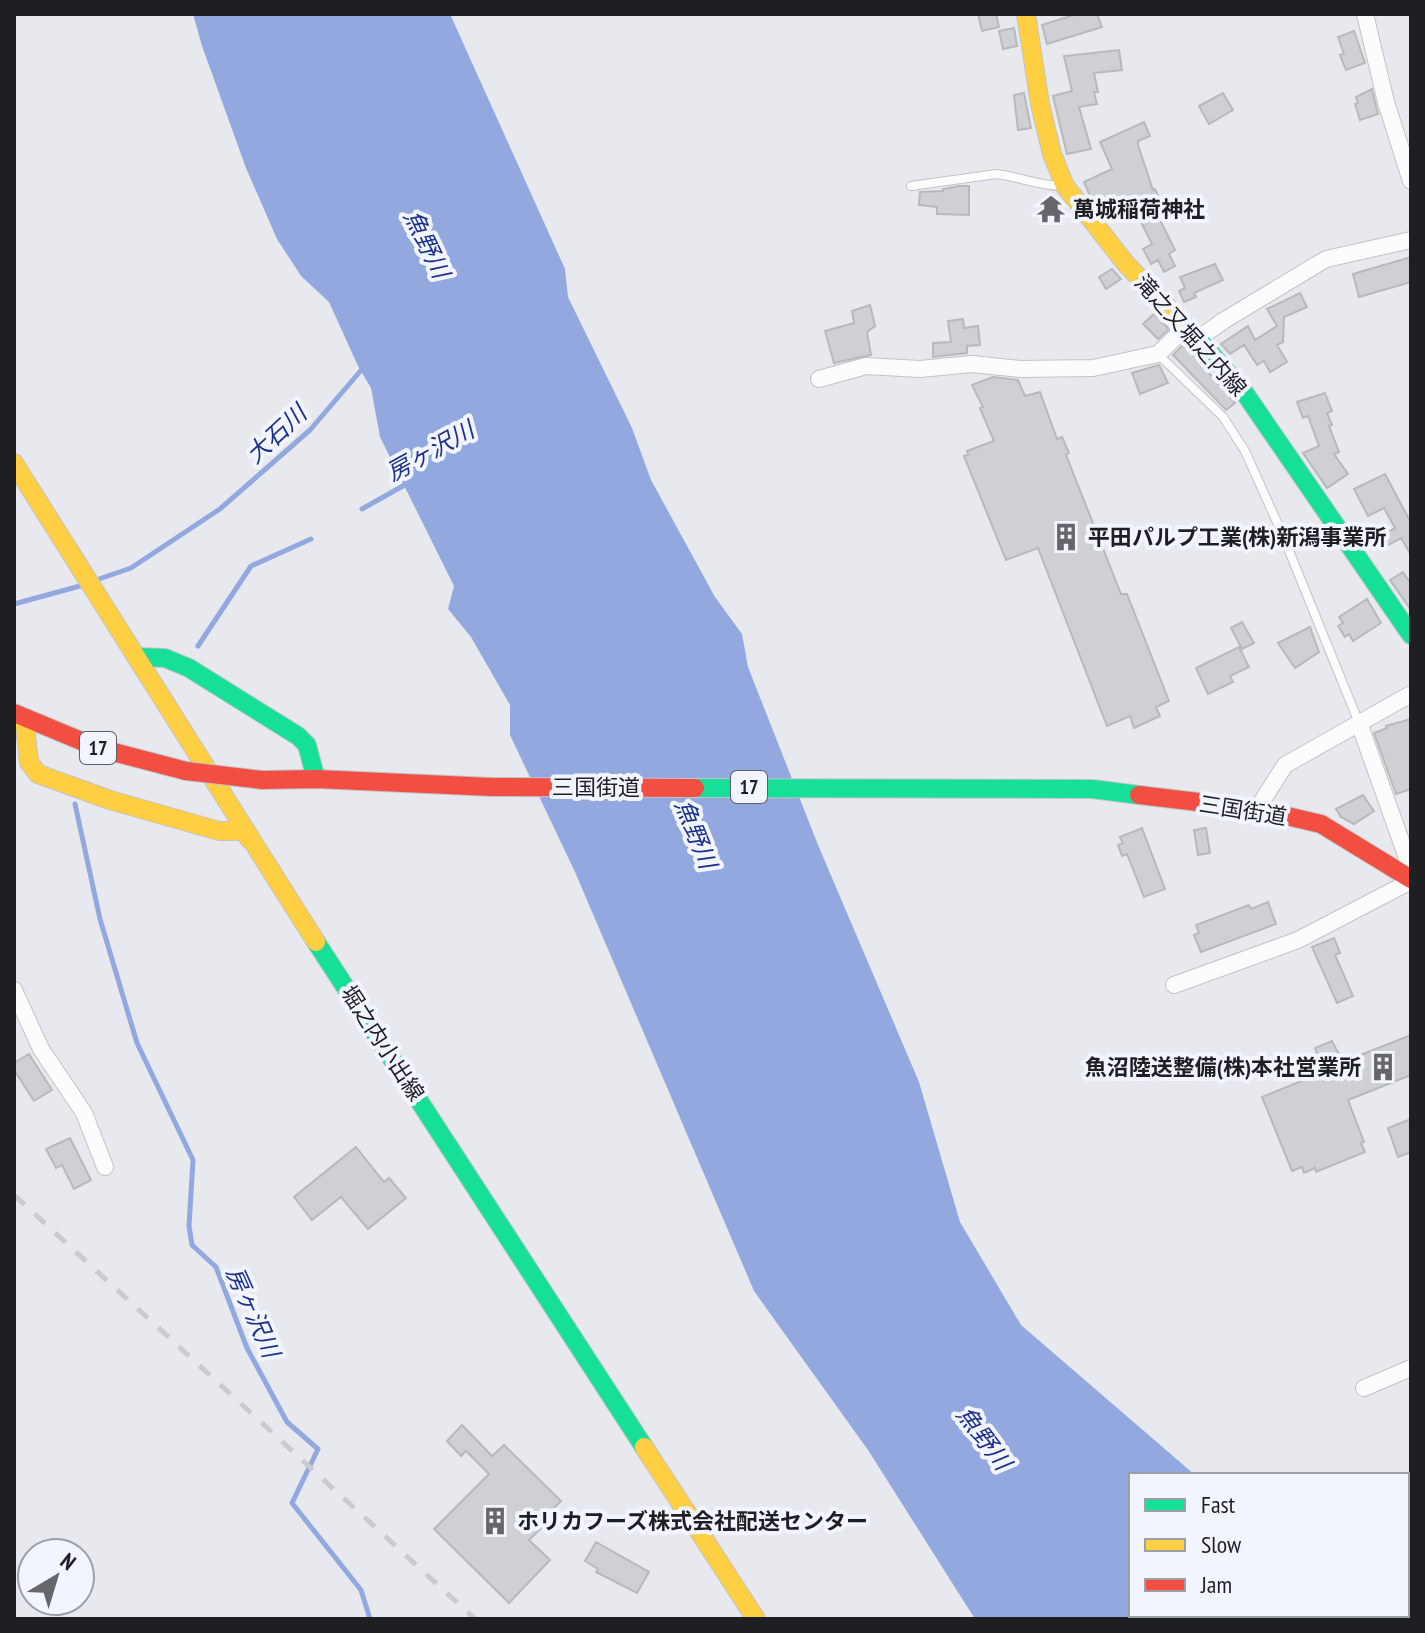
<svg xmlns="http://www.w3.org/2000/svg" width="1425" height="1633" font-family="'PT Sans Narrow','Noto Sans JP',sans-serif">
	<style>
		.water { fill: #93a8df }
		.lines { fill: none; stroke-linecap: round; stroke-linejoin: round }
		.stream { stroke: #93a8df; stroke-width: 5 }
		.building { fill: #ced0d3; stroke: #b7b9bc; stroke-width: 2 }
		.lane-casing { stroke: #c2c3c7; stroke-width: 10 }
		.street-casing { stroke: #c2c3c7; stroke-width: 18 }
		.fast-casing { stroke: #c2c3c7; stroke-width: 20 }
		.slow-casing { stroke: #c2c3c7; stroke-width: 20 }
		.jam-casing { stroke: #c2c3c7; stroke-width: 20 }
		.lane { stroke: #fcfcfc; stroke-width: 8 }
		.street { stroke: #fcfcfc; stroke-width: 16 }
		.fast { stroke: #16e098; stroke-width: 18 }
		.slow { stroke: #ffcf43; stroke-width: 18 }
		.jam { stroke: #f24e42; stroke-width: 18 }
		.rail { stroke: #cacbcd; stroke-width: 5; stroke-dasharray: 14 14; stroke-linecap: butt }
		.jam-bridge-casing { stroke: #c2c3c7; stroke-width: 20; stroke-linecap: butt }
		.jam-bridge { stroke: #f24e42; stroke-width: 18 }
		.labels { text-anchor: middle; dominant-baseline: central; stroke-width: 8; stroke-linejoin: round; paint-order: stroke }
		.shield { fill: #f2f5fd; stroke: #5e5f64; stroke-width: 2 }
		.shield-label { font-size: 20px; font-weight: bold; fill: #1e1f23 }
		.poi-label { font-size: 22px; font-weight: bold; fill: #1e1f23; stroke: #f2f5fd; text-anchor: start }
		.street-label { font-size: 22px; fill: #1e1f23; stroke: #f2f5fd }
		.water-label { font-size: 24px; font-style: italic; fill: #1c318b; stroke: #f2f5fd }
	</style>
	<rect width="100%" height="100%" fill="#e8e9ee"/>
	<path class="water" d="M193 14H450L565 269 568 297 632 428 651 480 715 597 742 634 748 667 818 845 919 1082 960 1222 1021 1325 1195 1475H1131V1615H1403L1409 1619H975L868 1450 754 1291 575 872 510 735V705L471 637 448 609 454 586 380 437 371 388 358 366 329 302 301 276 277 239 246 168 202 46Z"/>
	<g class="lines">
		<path class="stream" d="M362 509 410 482
			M99 579 131 568 220 509 310 430 363 368
			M14 604 80 586
			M198 646 251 566 311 539
			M75 804 100 919 137 1043 193 1160 189 1226 192 1245 216 1267 247 1348 287 1422 318 1449 292 1503 361 1590 370 1619"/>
	</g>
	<path class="building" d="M978 14H996L999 27 982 31Z
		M1077 14H1097L1102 27 1047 44 1042 25Z
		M1014 28 1017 46 1003 49 999 31Z
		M1354 31 1365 63 1346 70 1340 55 1344 54 1338 37Z
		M1119 50 1122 70 1094 73 1098 92H1094L1097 104 1079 107 1091 149 1067 154 1053 96 1072 91 1064 56Z
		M1372 89 1378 114 1360 120 1355 104 1358 103 1356 97Z
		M1024 93 1031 128 1018 130 1014 95Z
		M1223 93 1233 110 1209 124 1199 106Z
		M1144 122 1150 136 1138 141V145L1153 190 1155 189 1164 208 1158 211 1163 221 1161 222 1175 250 1169 254 1175 266 1164 272 1158 260 1151 264 1143 249 1152 244 1138 216 1135 217 1130 207 1108 219 1090 196 1084 182 1112 169 1100 142Z
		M959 186H969V215L937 214V207L919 205 920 192 943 191V189Z
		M1411 257V282L1359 297 1353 274Z
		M1215 264 1223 280 1194 293 1196 297 1184 302 1179 291 1185 288 1180 277Z
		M1112 269 1121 279 1106 289 1099 277Z
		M1300 293 1307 307 1284 317 1283 342 1277 345 1287 362 1270 372 1264 361 1257 365 1244 345 1230 354 1221 344 1248 326 1255 340 1277 326 1267 309Z
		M870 305 875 326 867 332 871 355 834 363 825 331 854 323 852 311Z
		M1154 314 1169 329 1158 339 1143 324Z
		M963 319 964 328 978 326 980 345 967 346V353L933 357V343L951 342 948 321Z
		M1184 344 1235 403 1226 410 1173 355Z
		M1159 365 1168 383 1140 394 1132 373Z
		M993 377 1018 380 1025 396 1040 392 1057 439 1062 437 1069 453 1066 455 1121 594H1127L1169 701 1156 707 1160 716 1134 728 1130 716 1107 726 1038 548 1006 560 964 456 968 455 967 451 994 441 980 408 983 407 972 385Z
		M1325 393 1332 411 1327 413 1332 425 1329 426 1339 452 1334 454 1348 474 1327 488 1303 453 1319 446 1308 416 1303 418 1297 402Z
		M1385 474 1411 523V555L1401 538 1379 550 1374 540 1395 528 1384 508 1368 516 1354 489Z
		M1403 572 1411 584V610L1390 580Z
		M1367 599 1381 623 1353 641 1349 634 1345 637 1338 626 1343 623 1339 617Z
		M1242 622 1254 643 1242 649 1231 628Z
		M1310 627 1319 652 1295 668 1278 643Z
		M1239 647 1249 667 1230 676 1233 682 1208 694 1196 668Z
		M1411 719V789L1396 794 1374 733 1387 728 1386 726Z
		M1363 795 1374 811 1354 824 1341 817 1336 809Z
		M1142 828 1165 889 1144 897 1127 854 1122 856 1118 845 1123 843 1120 837Z
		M1206 828 1210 853 1198 855 1194 830Z
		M1268 902 1276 924 1201 952 1194 935 1199 933 1196 925 1249 905 1251 909Z
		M1334 938 1340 953 1335 955 1353 996 1337 1003 1312 947Z
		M1411 1035V1075L1348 1100 1364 1142 1361 1143 1365 1152 1316 1172 1315 1168 1304 1173 1302 1167 1292 1171 1262 1097 1324 1072 1315 1048 1332 1041 1343 1062Z
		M29 1054 52 1090 34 1101 14 1070V1063Z
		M1411 1119V1152L1398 1157 1388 1128Z
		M70 1138 91 1180 74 1189 62 1165 56 1168 46 1149Z
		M356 1147 384 1182 389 1178 406 1198 368 1229 341 1197 312 1220 294 1197Z
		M462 1425 492 1456 504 1445 561 1501 550 1512 554 1516 529 1540 550 1560 509 1603 434 1529 489 1474 466 1451 461 1456 447 1441Z
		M596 1542 649 1572 637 1593 596 1572 598 1569 585 1561Z"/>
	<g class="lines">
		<defs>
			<path id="lane" d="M911 186 996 174C1022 177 1037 186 1064 186
				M1158 354 1223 417 1245 451 1281 531 1359 723"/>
			<path id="street" d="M1365 14 1386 102 1411 181
				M1198 339 1223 321 1326 259 1411 240
				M819 379 866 366 920 369 972 364 1020 369 1093 368 1158 354 1186 327
				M1359 723 1411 869
				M1257 809 1285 765 1411 694
				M1174 985 1298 940 1411 881
				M14 990 41 1049 84 1113 105 1167
				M1364 1388 1411 1368"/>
			<path id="fast" d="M1199 340 1244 392 1411 635
				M137 657 165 658 189 668 298 736 307 745 316 779
				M695 788 1092 789 1139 795
				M316 942 644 1447"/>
			<path id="slow" d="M1026 14 1040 104 1052 154 1065 186 1126 264 1199 340
				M14 463 316 942
				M24 718 29 762 38 774 110 800 219 831H244L249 839
				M644 1447 756 1619"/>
			<path id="jam" d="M14 713 98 748 186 771
				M262 780 316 779 492 787 695 788
				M1139 795 1257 809 1321 824 1411 879"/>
		</defs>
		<use href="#lane" class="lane-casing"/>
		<use href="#street" class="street-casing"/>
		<use href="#fast" class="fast-casing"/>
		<use href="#slow" class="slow-casing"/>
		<use href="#jam" class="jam-casing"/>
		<use href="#lane" class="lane"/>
		<use href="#street" class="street"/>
		<use href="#fast" class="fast"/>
		<use href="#slow" class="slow"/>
		<use href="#jam" class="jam"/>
		<path class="rail" d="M14 1195 475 1619"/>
		<defs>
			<path id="jam-bridge" d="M186 771 262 780"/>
		</defs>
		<use href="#jam-bridge" class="jam-bridge-casing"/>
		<use href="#jam-bridge" class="jam-bridge"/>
	</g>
	<defs>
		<symbol id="temple-bare" viewBox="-9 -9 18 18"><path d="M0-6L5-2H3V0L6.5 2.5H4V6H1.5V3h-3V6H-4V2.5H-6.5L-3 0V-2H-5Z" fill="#65666a" stroke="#f2f5fd" stroke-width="2.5" paint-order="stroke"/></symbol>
		<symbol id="building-bare" viewBox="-9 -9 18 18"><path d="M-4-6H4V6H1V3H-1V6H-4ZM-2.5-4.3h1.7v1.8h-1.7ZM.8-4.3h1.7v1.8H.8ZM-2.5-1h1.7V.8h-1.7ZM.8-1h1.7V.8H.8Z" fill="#65666a" stroke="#f2f5fd" stroke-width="2.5" paint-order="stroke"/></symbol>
	</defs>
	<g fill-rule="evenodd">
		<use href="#temple-bare" x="1031" y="189" width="40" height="40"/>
		<use href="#building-bare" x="1046" y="517" width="40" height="40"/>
		<use href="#building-bare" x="1363" y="1047" width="40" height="40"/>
		<use href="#building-bare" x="475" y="1501" width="40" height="40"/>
	</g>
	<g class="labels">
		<g class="shield">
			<rect x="80" y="732" width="36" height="32" rx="6"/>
			<rect x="731" y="771" width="36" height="32" rx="6"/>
		</g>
		<g class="shield-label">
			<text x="98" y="748">17</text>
			<text x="749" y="787">17</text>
		</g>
		<g class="poi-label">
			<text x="1073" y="209">萬城稲荷神社</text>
			<text x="1088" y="537">平田パルプ工業(株)新潟事業所</text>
			<text x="1361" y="1067" text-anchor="end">魚沼陸送整備(株)本社営業所</text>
			<text x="517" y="1521">ホリカフーズ株式会社配送センター</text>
		</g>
		<g class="street-label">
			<text transform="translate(1191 335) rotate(48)">滝之又堀之内線</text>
			<text x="596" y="787">三国街道</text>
			<text transform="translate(1243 810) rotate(9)">三国街道</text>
			<text transform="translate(383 1043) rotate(57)">堀之内小出線</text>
		</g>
		<g class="water-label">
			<text transform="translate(427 244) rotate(64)">魚野川</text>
			<text transform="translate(276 434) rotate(-43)">大石川</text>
			<text transform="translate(430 451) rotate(-29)">房ヶ沢川</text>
			<text transform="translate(696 834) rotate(68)">魚野川</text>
			<text transform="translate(253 1312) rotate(66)">房ヶ沢川</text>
			<text transform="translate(984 1438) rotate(53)">魚野川</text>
		</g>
	</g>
	<rect width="1425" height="1633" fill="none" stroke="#1e1f23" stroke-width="32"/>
	<rect x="1129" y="1473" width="280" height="144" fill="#f2f5fd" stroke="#9d9fa6" stroke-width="2"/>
	<rect x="1145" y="1499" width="40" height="12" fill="#16e098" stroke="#9d9fa6" stroke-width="2"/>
	<text x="1201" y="1513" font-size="24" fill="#1e1f23">Fast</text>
	<rect x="1145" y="1539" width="40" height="12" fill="#ffcf43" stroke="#9d9fa6" stroke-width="2"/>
	<text x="1201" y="1553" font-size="24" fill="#1e1f23">Slow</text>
	<rect x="1145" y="1579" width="40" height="12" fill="#f24e42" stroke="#9d9fa6" stroke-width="2"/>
	<text x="1201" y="1593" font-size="24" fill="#1e1f23">Jam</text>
	<g transform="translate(56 1577) rotate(38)"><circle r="38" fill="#f2f5fd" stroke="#9d9fa6" stroke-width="2"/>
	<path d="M0-6L14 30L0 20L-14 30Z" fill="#65666a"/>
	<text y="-12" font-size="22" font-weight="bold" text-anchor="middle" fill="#1e1f23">N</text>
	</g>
</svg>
